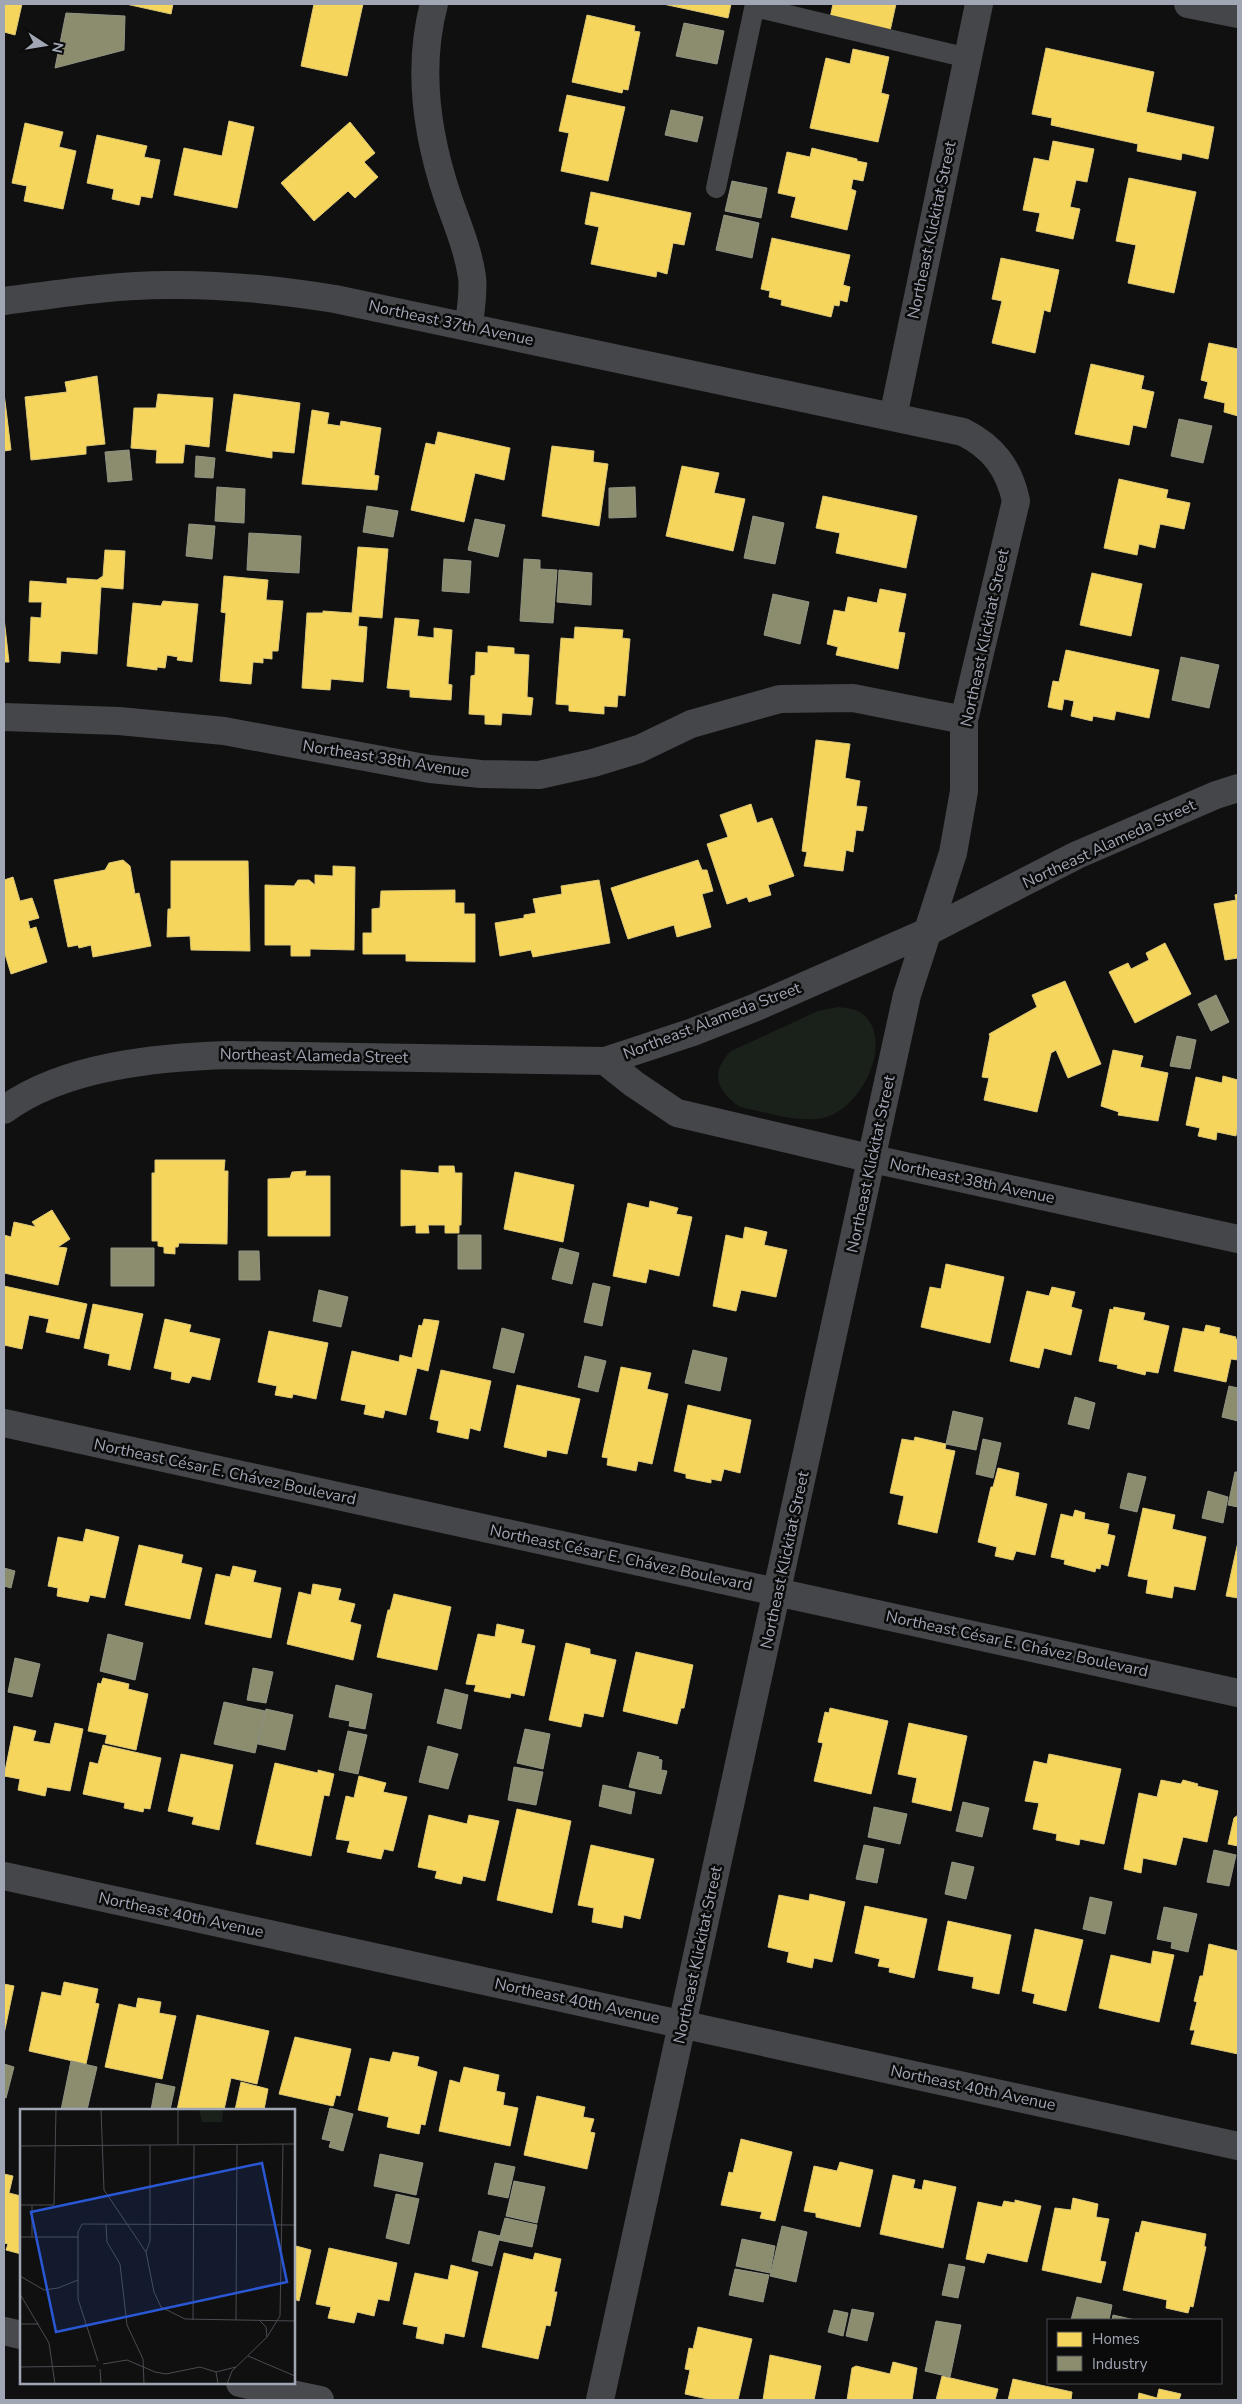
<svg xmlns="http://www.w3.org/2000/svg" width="1242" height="2404" font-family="'Nunito Sans',sans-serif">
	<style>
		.green { fill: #1a211b }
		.homes { fill: #f6d55c; stroke: #dcc776 }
		.industry { fill: #8c8c6e; stroke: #929483 }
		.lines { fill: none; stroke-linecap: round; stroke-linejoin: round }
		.lane { stroke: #454649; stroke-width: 20 }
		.street { stroke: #454649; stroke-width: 28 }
		.secondary { stroke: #494a4d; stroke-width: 28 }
		.labels { text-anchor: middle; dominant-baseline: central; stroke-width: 5; stroke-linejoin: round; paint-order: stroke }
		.street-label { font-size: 16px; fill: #a0a6b3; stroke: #0b0b0c }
		.inset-road { fill: none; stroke: #4a4c52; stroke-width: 1 }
		.view { fill: #2a57d4; fill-opacity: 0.15; stroke: #2a57d4; stroke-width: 2.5 }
		.inset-edge { fill: none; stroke: #a0a6b3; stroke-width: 2.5 }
	</style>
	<rect width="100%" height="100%" fill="#101011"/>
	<path class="green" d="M838 1007C847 1008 860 1009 866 1017 893 1046 859 1111 823 1118 797 1123 765 1112 740 1107 716 1091 710 1072 731 1051L818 1011Z"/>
	<path class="homes" d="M4 4H22L15 35 4 32Z
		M126 4H173L171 14Z
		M314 4H363L347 76 301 66Z
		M663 4H731L728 18Z
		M833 4H896L890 31 830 18Z
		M587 15 635 26 634 31 640 32 628 90 623 89 622 93 572 82Z
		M1046 48 1154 72 1146 112 1214 127 1208 159 1182 153 1181 160 1137 151 1138 144 1051 125 1052 118 1032 114Z
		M853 49 889 57 881 93 889 95 878 142 810 128 826 58 850 64Z
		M567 95 625 107 608 181 561 171 569 133 559 131Z
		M229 121 254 127 237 208 174 195 184 148 222 156Z
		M350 122 375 153 364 162 378 177 355 198 348 191 314 221 281 183Z
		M25 123 63 132 59 147 76 151 63 209 24 201 27 186 12 183Z
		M97 135 147 146 144 157 160 160 152 198 141 196 139 205 112 199 114 189 87 183Z
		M1053 141 1094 149 1087 182 1076 180 1070 207 1080 209 1073 239 1036 231 1040 213 1023 210 1034 158 1049 161Z
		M812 148 857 159V161L867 163 863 181 853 179 851 189 856 191 847 230 791 217 796 197 778 193 787 152 810 157Z
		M1129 178 1196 192 1174 293 1128 283 1136 245 1116 241Z
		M591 192 691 213 684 245 673 243 667 274 657 271 656 277 591 264 599 227 585 224Z
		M772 238 850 255 843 285 850 287 847 302 840 300 839 306 834 305 831 317 781 305 782 300 769 297 770 291 761 289Z
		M1001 258 1059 270 1050 312 1044 310 1035 353 992 343 1002 301 992 299Z
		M1209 343 1238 349V416L1224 412 1225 403 1204 398 1208 382 1201 380Z
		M1091 364 1144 376 1141 389 1154 392 1146 428 1133 425 1129 445 1075 434Z
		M97 376 105 444 86 446V454L31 460 25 397 67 392 65 382Z
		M4 393 11 450 4 451Z
		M158 394 213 398 209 447 185 444 183 463H156L157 450 131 448 134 408H156Z
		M234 394 300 403 294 453 272 451V458L226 451Z
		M312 410 329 413 327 424 340 426 341 421 381 428 374 475 379 476 377 490 302 484Z
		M438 432 510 448 504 480 475 473 464 522 411 510 426 443 435 445Z
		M552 446 594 451 593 462 608 464 599 526 542 516Z
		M682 466 719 473 714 493 745 499 733 551 666 536Z
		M1119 479 1168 490 1166 498 1190 503 1184 529 1160 524 1155 548 1139 544 1137 555 1104 548Z
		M823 496 917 516 906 568 836 553 840 533 816 528Z
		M358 547 388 549 382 618 359 616 358 626 367 627 363 682 331 679 330 690 302 688 307 613H323V611L352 613Z
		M105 550 125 551 123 589 101 587 97 654 61 651 60 663 29 661 31 617 41 618 42 602H29L30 581 67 584V578L97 580 103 576Z
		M1092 573 1142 584 1131 636 1080 625Z
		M224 576 268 580 266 600 283 601 278 651H272V659L263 658V663L253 662 251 684 220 681 226 613 221 612Z
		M880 589 906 594 898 632 905 633 898 669 836 655 838 647 827 644 834 610 845 612 848 597 877 603Z
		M163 601 198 604 192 662 177 660 178 657 167 655 165 668 157 667V670L127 666 133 603 161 606Z
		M4 618 9 662H4Z
		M395 618 419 620 417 636 434 638V628L452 630 448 684 452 685 451 700 410 697V690L387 688Z
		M575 627 623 630 622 638 630 639 625 696 618 695 617 707 604 706V714L569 711V705L556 704 561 638 574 639Z
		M488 646 514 648V654L529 655 527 697 533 698 531 715 502 713 501 725 485 724V715L469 714 471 676 475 675 476 652 488 653Z
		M1066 650 1159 670 1149 718 1116 711 1114 720 1093 716 1092 721 1071 716 1074 701 1064 699 1062 710 1048 707 1053 681 1059 682Z
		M816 740 850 744 845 778 860 781 856 806 867 807 863 831 856 830 853 852 846 850 843 871 804 866 807 852 802 851Z
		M751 804 757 823 772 818 794 876 768 885 771 895 749 902 747 897 727 904 707 844 728 837 720 815Z
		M123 860 130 866 135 894 139 893 151 946 93 957 91 945 79 948 78 945 68 947 54 880 105 870 109 863Z
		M698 860 702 870H707L713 891 702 894 711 927 677 937 674 925 628 939 611 888Z
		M171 861H248L250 951 191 950 190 936 167 937 168 909H171Z
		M333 866 355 867 354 950 310 949V956H291V945H265V885L294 886 298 880H309L315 885V875L333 876Z
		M13 877 20 901 32 898 39 918 28 921 30 929 36 927 47 962 11 974 4 951V880Z
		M599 880 610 943 533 957 531 950 500 956 495 923 524 918V915L536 913 533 899 562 894 561 886Z
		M455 890V903H464V914H475V962L406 961V954H363V933H372V909L380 908 381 891Z
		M1238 894V958L1225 960 1214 904 1236 900 1235 895Z
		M1165 943 1191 994 1135 1023 1109 972 1128 963 1131 969 1149 960 1146 953Z
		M1065 981 1101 1064 1068 1078 1056 1050 1051 1053 1037 1112 984 1100 989 1078 982 1077 990 1036 989 1034 1037 1007 1032 995Z
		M1113 1050 1143 1056 1140 1067 1168 1073 1158 1121 1118 1115 1119 1112 1101 1106Z
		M1223 1076 1238 1080V1124L1236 1136 1217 1132 1216 1140 1198 1136 1200 1128 1186 1125 1196 1077 1222 1083Z
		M155 1160H225L224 1171H228L227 1244 179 1243 178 1247H175V1254L164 1253V1247L158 1246V1241H152V1173H155Z
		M439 1166H454L455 1173H462L461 1225H459V1233H445V1225H428L429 1233H416V1225L401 1226V1170L439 1173Z
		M306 1171 305 1176H330V1236H268V1179L290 1178 292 1172Z
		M515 1172 574 1185 563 1242 504 1229Z
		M650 1201 678 1208 676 1214 692 1217 679 1276 649 1269 646 1283 613 1276 628 1203 649 1208Z
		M52 1210 70 1239 58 1247 67 1248 58 1285 4 1273V1235L11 1237 14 1222 36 1227 32 1222Z
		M745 1227 767 1232 764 1245 787 1250 776 1297 741 1290 736 1311 713 1306 726 1235 743 1239Z
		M946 1264 1004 1277 990 1343 921 1327 930 1287 941 1289Z
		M4 1286 87 1304 79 1339 46 1332 49 1319 29 1315 22 1349 4 1345Z
		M1052 1287 1075 1292 1071 1307 1082 1310 1071 1355 1044 1348 1039 1368 1010 1361 1027 1291 1049 1296Z
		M93 1304 143 1314 130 1370 108 1365 110 1354 84 1348Z
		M1114 1307 1145 1313 1143 1320 1169 1326 1158 1373 1146 1371 1145 1375 1117 1368 1118 1365 1099 1361 1110 1309 1113 1310Z
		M165 1319 191 1325 189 1332 220 1339 210 1380 192 1376 189 1383 171 1379 172 1372 154 1368Z
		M424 1319 439 1321 428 1371 417 1368 406 1415 385 1410 383 1418 364 1414 366 1405 341 1400 352 1351 399 1362 400 1355 412 1358 419 1325 422 1326Z
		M1206 1325 1220 1328 1219 1333 1236 1337 1235 1339H1238V1360L1231 1359 1226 1382 1174 1371 1183 1328 1204 1332Z
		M269 1331 328 1343 316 1399 293 1394 292 1398 275 1395 277 1386 258 1382Z
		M621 1367 651 1373 647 1389 668 1394 652 1464 638 1461 636 1471 607 1465 608 1458 602 1457Z
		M441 1370 491 1381 480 1431 470 1428 468 1439 437 1432 439 1421 430 1419Z
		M517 1385 580 1399 567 1454 547 1450 546 1457 504 1447Z
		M688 1405 751 1420 740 1473 724 1469 721 1481 711 1479V1483L686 1478V1474L674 1471Z
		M915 1437 946 1444 945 1449 955 1451 937 1533 898 1524 904 1496 890 1493 902 1439 914 1441Z
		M998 1468 1019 1473 1015 1496 1047 1504 1035 1555 1016 1551 1013 1560 995 1556 997 1547 978 1542 991 1487H993Z
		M1143 1508 1175 1515 1172 1529 1206 1537 1195 1590 1174 1586 1172 1598 1146 1593 1148 1580 1128 1576Z
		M1075 1510 1085 1513 1084 1519 1109 1524 1107 1534 1115 1536 1108 1566 1101 1564 1100 1569 1096 1568 1095 1572 1064 1564 1065 1560 1051 1557 1061 1514 1073 1517Z
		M86 1529 119 1537 105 1598 90 1595 88 1602 57 1596 58 1588 48 1586 58 1537 83 1542Z
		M1238 1542V1598L1226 1596Z
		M139 1545 183 1555 181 1563 202 1568 190 1619 125 1605Z
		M233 1566 256 1571 253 1582 281 1588 271 1638 205 1624 216 1574 230 1577Z
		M313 1584 341 1589 338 1600 355 1604 350 1622 361 1625 353 1660 287 1644 299 1592 311 1595Z
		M394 1594 451 1607 437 1670 377 1657 388 1610H390Z
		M497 1624 524 1630 521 1643 535 1646 524 1696 511 1693 510 1698 474 1691 476 1685 466 1684 478 1634 495 1637Z
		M566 1643 590 1649V1654L616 1660 603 1717 584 1713 581 1727 549 1720Z
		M636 1652 693 1665 684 1708H681L677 1724 623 1711Z
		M103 1678 129 1684 128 1689 148 1694 136 1750 105 1743 107 1735 88 1731 98 1683 101 1684Z
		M830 1708 888 1721 871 1794 814 1781 823 1743 818 1742 825 1712 829 1713Z
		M55 1723 83 1729 70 1791 47 1787 45 1796 18 1790 20 1779 4 1776 14 1726 36 1731 33 1741 50 1744Z
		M909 1723 967 1736 951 1811 912 1802 917 1778 898 1774Z
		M103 1745 161 1758 150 1809 144 1808 143 1812 124 1808 125 1803 83 1794 90 1762 98 1764Z
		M181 1754 233 1765 219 1830 192 1824 194 1817 168 1811Z
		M1049 1754 1121 1769 1104 1844 1080 1839 1079 1845 1056 1840 1057 1834 1033 1829 1039 1803 1025 1801 1034 1761 1047 1764Z
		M275 1763 318 1773V1770L334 1774 329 1796 324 1795 311 1856 256 1844Z
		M359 1776 386 1783 383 1792 407 1797 393 1851 384 1849 381 1859 347 1852 350 1841 336 1839 346 1796 354 1798Z
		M1161 1780 1181 1784 1183 1780 1198 1784 1197 1786 1218 1791 1207 1842 1183 1837 1176 1865 1143 1858 1141 1873 1124 1869 1139 1793 1157 1797Z
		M517 1809 571 1821 552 1913 497 1900Z
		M429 1815 467 1824 469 1815 499 1821 485 1881 463 1876 461 1884 435 1878 437 1871 418 1867Z
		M1238 1815V1846L1228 1844 1234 1818Z
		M591 1845 654 1859 640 1919 624 1915 622 1928 592 1922 594 1908 578 1905Z
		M810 1894 845 1902 832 1962 814 1958 812 1968 787 1962 789 1952 768 1947 779 1895 809 1901Z
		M865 1906 927 1919 914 1978 889 1972 890 1968 878 1966 880 1959 855 1953Z
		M948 1921 1011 1935 999 1994 972 1988 974 1977 938 1970Z
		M1035 1929 1083 1940 1066 2011 1033 2003 1035 1994 1022 1991Z
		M1209 1944 1238 1951V2054L1191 2044 1195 2030H1190L1197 2002 1194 2001 1200 1976H1203Z
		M1153 1951 1174 1955 1159 2022 1099 2008 1111 1955 1151 1964Z
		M64 1982 98 1989 95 2003 99 2004 86 2064 29 2051 42 1992 61 1996Z
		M4 1984 14 1986 4 2034Z
		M138 1998 161 2002 159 2013 176 2016 162 2079 105 2067 119 2004 136 2008Z
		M197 2015 269 2031 257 2084 231 2078 224 2110H177Z
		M295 2037 351 2049 340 2096 336 2095 333 2106 279 2094Z
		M393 2052 419 2057 417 2066 437 2072 425 2125 421 2124 419 2134 387 2127 389 2117 358 2110 370 2058 390 2062Z
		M464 2067 499 2075 496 2091 505 2093 503 2105 518 2108 510 2146 439 2131 450 2080 460 2083Z
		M241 2082 268 2089 264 2110H235Z
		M537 2096 585 2107 583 2117 594 2119 590 2132 595 2133 587 2169 524 2155Z
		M741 2139 792 2152 775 2221 760 2218 762 2212 721 2205 729 2172 733 2173Z
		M840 2162 873 2170 860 2227 816 2217V2213L804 2211 814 2166 837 2171Z
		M4 2174 13 2176 9 2193 21 2196V2254L6 2250 8 2244 4 2243Z
		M893 2175 915 2180 913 2188 922 2190 924 2180 956 2187 943 2248 880 2234Z
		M1073 2198 1098 2204 1096 2217 1109 2219 1100 2261 1106 2262 1101 2283 1042 2270 1055 2208 1071 2210Z
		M1015 2200 1041 2206 1027 2262 987 2253 984 2263 966 2259 978 2202 1002 2207 1004 2201 1015 2203Z
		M1142 2221 1206 2234 1204 2246 1206 2247 1193 2307 1190 2306 1188 2313 1166 2308 1167 2300 1123 2290 1136 2232 1139 2233Z
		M296 2246 311 2250 299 2301 294 2299V2249Z
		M329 2248 397 2263 389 2301 378 2299 374 2316 357 2312 354 2323 328 2318 331 2307 316 2304Z
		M504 2253 533 2260 535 2253 561 2259 554 2292H557L550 2326 546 2325 538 2359 482 2347Z
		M451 2265 478 2272 464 2337 445 2333 443 2344 416 2338 418 2327 403 2324 415 2273 448 2280Z
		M698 2327 752 2339 738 2400H712L685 2394 690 2370 685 2369 689 2348 693 2349Z
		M770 2355 821 2366 814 2400H763Z
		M893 2362 917 2368 912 2400H847L852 2368 856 2366 890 2374Z
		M942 2376 998 2389 995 2400H936Z
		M1013 2379 1072 2392 1071 2400H1008Z
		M1159 2389 1181 2394 1179 2400H1138L1139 2393 1157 2398Z"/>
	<path class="industry" d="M66 13 125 16 124 50 55 68Z
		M684 23 724 31 717 64 676 56Z
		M671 110 703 117 697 142 665 135Z
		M732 181 767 188 761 218 725 211Z
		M724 215 759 223 752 258 716 250Z
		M1179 419 1212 426 1203 463 1171 456Z
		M129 450 132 480 108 482 105 452Z
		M196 456 215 458 213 478 195 477Z
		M217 487 245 489 244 523 215 521Z
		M635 487 636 517 609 518V488Z
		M367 506 398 511 393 537 363 532Z
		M753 516 784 523 775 564 744 558Z
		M475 519 505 525 498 557 468 550Z
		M189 524 215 526 212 559 186 556Z
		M249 533 301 536 299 573 247 570Z
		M444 559 471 561 469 593 442 591Z
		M524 559 540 560V569L557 570 553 623 520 621Z
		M559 570 592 573 591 605 557 602Z
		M773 594 809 602 800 644 764 635Z
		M1181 657 1219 665 1209 708 1172 700Z
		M1216 995 1229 1022 1211 1031 1198 1004Z
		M1177 1036 1196 1040 1190 1069 1170 1066Z
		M458 1235H481V1269H458Z
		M111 1248H154V1286H111Z
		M560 1248 579 1253 572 1284 552 1279Z
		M239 1251H259L260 1280H239Z
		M593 1283 610 1287 602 1326 584 1322Z
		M319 1290 348 1297 341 1327 313 1321Z
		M502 1328 524 1334 514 1373 493 1368Z
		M693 1350 727 1358 720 1391 685 1383Z
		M585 1356 606 1361 598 1392 578 1387Z
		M1229 1386 1238 1388V1421L1222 1417Z
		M1075 1397 1095 1403 1089 1429 1068 1424Z
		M953 1411 983 1418 976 1450 946 1444Z
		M983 1439 1001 1443 993 1478 976 1474Z
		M1235 1472H1238V1507L1228 1505Z
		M1128 1473 1146 1477 1137 1512 1120 1508Z
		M1208 1491 1228 1497 1223 1523 1202 1518Z
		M4 1568 15 1571 11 1588 4 1586Z
		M108 1634 143 1643 135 1680 100 1671Z
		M15 1658 40 1664 32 1697 8 1692Z
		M253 1668 273 1672 266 1703 247 1700Z
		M336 1685 372 1694 365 1729 349 1726 350 1721 329 1717Z
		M445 1689 468 1695 461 1729 437 1723Z
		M224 1702 265 1711 255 1753 214 1744Z
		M266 1709 293 1715 285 1750 258 1744Z
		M525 1729 550 1734 543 1769 517 1763Z
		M348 1731 367 1735 358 1774 339 1770Z
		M428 1746 458 1754 448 1789 419 1782Z
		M638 1752 659 1757 658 1759 662 1760 661 1770 667 1771 661 1794 629 1787Z
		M514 1767 543 1772 536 1805 508 1800Z
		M603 1785 635 1792 631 1814 599 1806Z
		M963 1802 989 1808 982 1837 956 1831Z
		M874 1807 907 1814 900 1844 868 1837Z
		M864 1845 884 1849 877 1883 856 1879Z
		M1214 1850 1236 1855 1229 1886 1207 1882Z
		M952 1862 974 1867 966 1899 945 1894Z
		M1090 1897 1112 1902 1105 1934 1083 1929Z
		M1164 1907 1197 1914 1188 1952 1171 1948 1172 1942 1157 1939Z
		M71 2061 97 2067 87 2110H61Z
		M4 2064 14 2067 6 2098 4 2097Z
		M156 2083 175 2087 170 2110H151Z
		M330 2108 353 2114 343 2151 329 2147 331 2141 322 2139Z
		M380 2154 423 2163 416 2195 374 2186Z
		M495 2163 515 2167 508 2198 488 2194Z
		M514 2181 545 2187 537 2223 506 2216Z
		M396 2194 419 2199 409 2244 386 2238Z
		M505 2218 537 2225 532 2247 499 2240Z
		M782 2226 807 2232 796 2282 770 2276Z
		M479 2231 500 2236 492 2266 472 2261Z
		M742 2239 775 2246 770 2273 736 2266Z
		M949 2264 965 2267 958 2298 942 2295Z
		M735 2269 769 2275 763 2302 729 2295Z
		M1077 2297 1112 2305 1109 2320H1071Z
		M852 2309 874 2313 867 2341 846 2336Z
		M834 2310 848 2313 843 2336 828 2332Z
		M1113 2315 1135 2320H1112Z
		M936 2321 961 2325 950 2377 925 2371Z"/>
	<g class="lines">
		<path class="lane" d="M755 7 968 58
			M716 188 755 4"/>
		<path class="street" d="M434 4C417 68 427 136 448 198 457 224 468 249 472 277 474 293 470 311 469 327
			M1188 4 1238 14
			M4 301C58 294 113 285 167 285 224 284 279 290 335 299L963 432C993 447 1009 468 1016 501L964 720V791L953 853 907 995 600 2400
			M893 417 979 4
			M4 717 119 721 224 731 430 769 481 774 539 775 593 763 639 749 691 724 780 699 853 698 964 720
			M605 1061 634 1084 677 1113 873 1159 1238 1239
			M4 1110C63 1066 158 1057 231 1055L605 1061 693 1032 754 1008 927 932 1077 855 1216 795 1238 788
			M4 1423 1238 1693
			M4 1876 1238 2146"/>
		<path class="secondary" d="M4 2331 21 2335
			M240 2383 320 2400"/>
	</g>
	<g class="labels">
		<g class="street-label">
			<text transform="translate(932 230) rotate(-78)">Northeast Klickitat Street</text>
			<text transform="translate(451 323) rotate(12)">Northeast 37th Avenue</text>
			<text transform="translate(985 638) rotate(-78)">Northeast Klickitat Street</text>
			<text transform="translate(386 759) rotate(9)">Northeast 38th Avenue</text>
			<text transform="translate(1109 844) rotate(-25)">Northeast Alameda Street</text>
			<text transform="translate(712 1021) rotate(-21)">Northeast Alameda Street</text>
			<text transform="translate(314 1056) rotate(1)">Northeast Alameda Street</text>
			<text transform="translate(871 1164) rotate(-78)">Northeast Klickitat Street</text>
			<text transform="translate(972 1181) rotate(12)">Northeast 38th Avenue</text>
			<text transform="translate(225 1472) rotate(12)">Northeast César E. Chávez Boulevard</text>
			<text transform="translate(621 1558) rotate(12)">Northeast César E. Chávez Boulevard</text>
			<text transform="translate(785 1560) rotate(-78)">Northeast Klickitat Street</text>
			<text transform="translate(1017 1644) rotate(12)">Northeast César E. Chávez Boulevard</text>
			<text transform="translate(181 1915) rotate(12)">Northeast 40th Avenue</text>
			<text transform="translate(698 1955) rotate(-78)">Northeast Klickitat Street</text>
			<text transform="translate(577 2001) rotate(12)">Northeast 40th Avenue</text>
			<text transform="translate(973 2088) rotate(12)">Northeast 40th Avenue</text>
		</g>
	</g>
	<g transform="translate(20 2109)">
		<rect width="275" height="275" fill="#101011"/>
		<path d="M179 0H226V1H203L202 13H182Z" fill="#1a211b"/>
		<path class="inset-road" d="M81 0 84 81 126 143 134 183 141 198 165 210 275 212M158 0V36M0 37 275 35M0 96H34L36 0M12 96V128M86 115 87 133 100 155 107 216 123 250 124 275M0 128H58M126 143 130 132V36M0 167 24 181 38 179 58 171M0 185 29 234 35 275M173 211 174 36M216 211 217 35M240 212 246 218 247 228M0 215H19M228 247 275 267M78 252 58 190V123L62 115 275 116M83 255 107 251 135 263 146 265 180 258 196 263 198 275M0 258 76 257M80 260 81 275M196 263 216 258M207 275 212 262 247 228 260 207 263 35"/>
		<path class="view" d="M242 54 267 173 36 223 11 103Z"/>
		<rect width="275" height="275" class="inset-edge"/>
	</g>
	<rect width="1242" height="2404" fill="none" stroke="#a0a6b3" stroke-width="10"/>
	<rect x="1047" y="2319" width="175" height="65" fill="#0b0b0c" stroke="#47494f"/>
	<rect x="1057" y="2332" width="25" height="15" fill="#f6d55c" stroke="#47494f"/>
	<text x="1092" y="2344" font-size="15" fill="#a0a6b3">Homes</text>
	<rect x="1057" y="2356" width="25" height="15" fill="#8c8c6e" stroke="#47494f"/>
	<text x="1092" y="2369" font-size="15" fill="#a0a6b3">Industry</text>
	<g transform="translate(45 45) rotate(102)" stroke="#0b0b0c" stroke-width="4" paint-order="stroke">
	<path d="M0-4L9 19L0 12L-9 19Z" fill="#a0a6b3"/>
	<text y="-8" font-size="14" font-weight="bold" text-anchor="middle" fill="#a0a6b3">N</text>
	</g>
</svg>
